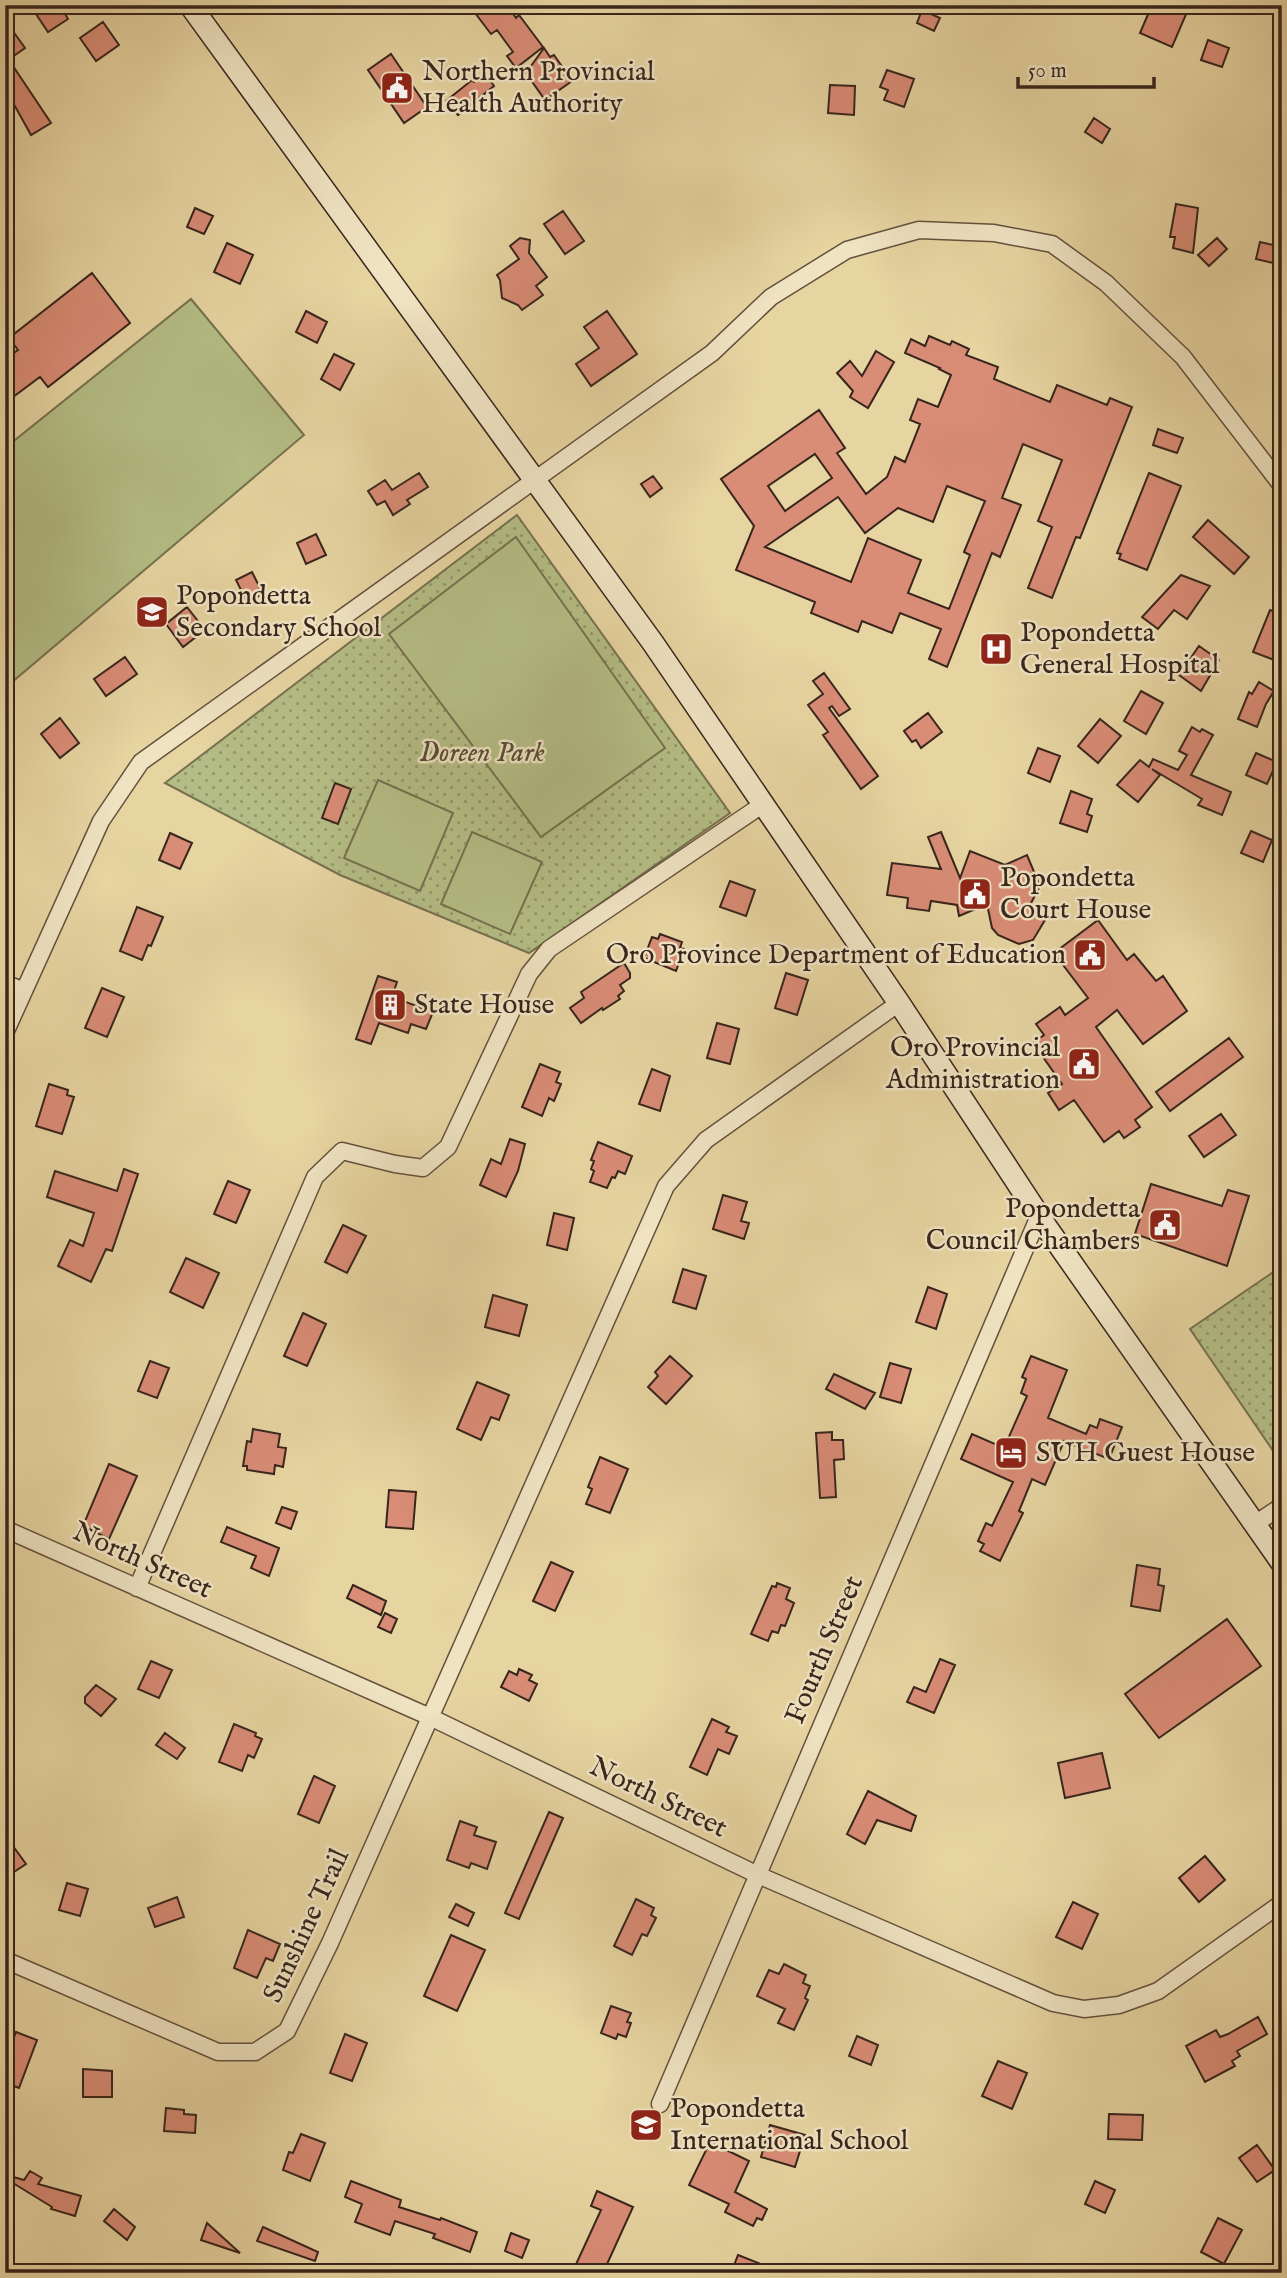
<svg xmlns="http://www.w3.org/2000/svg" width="1287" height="2278" font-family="'IM FELL English',serif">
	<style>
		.green { fill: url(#green-dots); stroke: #767150; stroke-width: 2 }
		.pitch { fill: #b4bd85; stroke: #767150; stroke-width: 2 }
		.building { fill: #d98c76; stroke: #38251c; stroke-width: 2; fill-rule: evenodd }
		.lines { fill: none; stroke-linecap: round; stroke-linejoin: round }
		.minor-casing { stroke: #64513d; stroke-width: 19 }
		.secondary-casing { stroke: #38251c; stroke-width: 24 }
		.minor { stroke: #efe3c2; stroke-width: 16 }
		.secondary { stroke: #efe3c2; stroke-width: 21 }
		.labels { text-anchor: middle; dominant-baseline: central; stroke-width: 5; stroke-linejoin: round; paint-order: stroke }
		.poi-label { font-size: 28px; fill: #38251c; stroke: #efe3c2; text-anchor: start }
		.park-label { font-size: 28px; font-style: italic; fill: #574b36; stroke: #efe3c2 }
		.street-label { font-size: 28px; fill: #38251c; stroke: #efe3c2 }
	</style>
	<defs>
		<pattern id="green-dots" width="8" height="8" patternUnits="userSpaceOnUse" patternTransform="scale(1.75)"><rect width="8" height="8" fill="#b4bd85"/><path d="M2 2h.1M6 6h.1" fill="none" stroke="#93996c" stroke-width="1.8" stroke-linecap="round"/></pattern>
	</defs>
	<rect width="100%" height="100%" fill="#e6d4a1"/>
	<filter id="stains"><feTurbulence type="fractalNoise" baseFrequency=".00286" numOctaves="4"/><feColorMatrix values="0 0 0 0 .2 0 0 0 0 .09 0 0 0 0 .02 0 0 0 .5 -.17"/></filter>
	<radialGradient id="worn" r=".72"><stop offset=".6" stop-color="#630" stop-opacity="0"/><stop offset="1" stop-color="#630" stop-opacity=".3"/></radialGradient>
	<path class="green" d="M517 515 730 813 529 953 340 875 165 783Z
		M1282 1266V1464L1190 1329Z"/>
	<path class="pitch" d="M191 299 304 435 5 688V448Z
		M516 537 665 748 541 837 389 634Z
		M378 780 453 813 420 891 344 858Z
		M472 832 542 862 510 934 441 904Z"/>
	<path class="building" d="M30 5H60L68 19 48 32Z
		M469 5H507L516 18 519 15 543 47 516 68 507 56 513 52 497 30 491 34Z
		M1152 5H1190L1172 47 1140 33Z
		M922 10 940 18 934 31 917 23Z
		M5 20 25 48 5 62Z
		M103 22 119 45 96 61 80 38Z
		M1208 40 1229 48 1222 67 1201 60Z
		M544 48 550 57 554 55 572 81 545 100 526 73Z
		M391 54 427 107 404 123 368 70Z
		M15 69 51 123 31 135 11 99 5 103V76Z
		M887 70 914 79 904 107 884 100 888 90 880 87Z
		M485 73 494 86 458 115 446 101 472 80 474 82Z
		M830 85 855 86 854 115 828 113Z
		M1094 118 1110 129 1102 143 1085 132Z
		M1176 204 1198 208 1193 253 1173 248 1175 237H1170Z
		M195 208 213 216 204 234 187 227Z
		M563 211 584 241 565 254 544 224Z
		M520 238 530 240 529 253 547 277 536 286 543 295 522 310 518 305 502 298 500 280 497 275 519 259 510 246Z
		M1217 238 1227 249 1209 266 1198 255Z
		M1260 242 1282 247V265L1256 259Z
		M227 243 253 255 240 284 214 272Z
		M92 273 130 323 48 387 40 377 5 403V359L18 350 9 338Z
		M306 311 327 322 317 343 296 332Z
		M607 311 637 354 591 386 576 364 599 348 584 327Z
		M929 336 950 345 952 341 969 349 966 355 998 367 994 379 1050 402 1057 385 1107 405 1110 398 1132 407 1080 538 1076 537 1052 598 1028 588 1052 527 1038 521 1062 460 1023 444 1002 498 1021 505 1000 557 992 553 947 667 929 659 941 629 900 613 892 633 862 621 858 632 811 613 815 602 736 570 754 526 721 479 819 410 845 448 837 453 866 494 887 477 895 457 905 462 920 424 910 420 918 399 938 407 951 375 939 369 940 368 905 353 911 339 925 346ZM815 454 832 478 785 511 768 486ZM947 486 985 501 964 552 970 555 949 609 908 593 921 560 868 538 851 582 765 547 838 497 865 533 898 508 933 522Z
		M876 351 894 362 868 408 850 397 853 391 837 373 850 361 862 376Z
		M334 354 354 364 340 390 321 379Z
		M1158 429 1183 438 1177 453 1153 445Z
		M419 473 428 487 407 500 410 504 393 515 385 501 377 505 368 491 385 480 392 490Z
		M1149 473 1181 486 1147 570 1119 559 1121 554 1117 553Z
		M653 476 662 488 650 497 641 484Z
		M1208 520 1249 557 1234 574 1193 537Z
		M316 534 326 555 306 564 297 543Z
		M252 572 263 594 247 602 236 580Z
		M1181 575 1210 586 1187 619 1174 610 1158 629 1142 617Z
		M187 607 205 630 183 647 166 624Z
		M1270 610 1282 615V650L1277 661 1253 652Z
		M1199 646 1219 660 1201 691 1179 675Z
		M125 657 137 674 106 696 94 679Z
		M824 673 850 709 839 716 832 706 829 708 878 776 861 789 823 735 828 732 808 705 823 694 813 681Z
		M1259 682 1274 691 1266 704 1257 727 1238 719 1249 692 1252 694Z
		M1141 691 1163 703 1146 734 1124 721Z
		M928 713 942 732 921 748 916 740 912 742 904 731Z
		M60 718 79 743 60 758 41 734Z
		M1100 719 1121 736 1098 763 1078 746Z
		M1192 727 1200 732 1202 729 1213 735 1191 775 1231 792 1222 815 1198 805 1202 799 1152 769 1160 775 1138 802 1117 785 1140 760 1149 767 1153 759 1178 770 1187 755 1179 751Z
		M1038 748 1060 756 1050 782 1028 773Z
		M1256 753 1277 762 1267 784 1246 775Z
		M335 783 351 789 338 824 322 818Z
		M1071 791 1092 799 1087 814 1092 816 1087 832 1060 823Z
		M1251 831 1272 840 1263 862 1241 853Z
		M941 832 960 878 970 851 1005 865 1027 855 1040 886 1030 905 1048 915 1033 940 1019 944 998 935 992 928 987 904 959 916 957 905 931 901 929 911 907 908 908 898 887 895 892 863 941 869 928 837Z
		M170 833 192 843 180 869 159 860Z
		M730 881 755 890 746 916 720 907Z
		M137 907 163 917 151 946 148 945 142 960 120 951Z
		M1098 920 1127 960 1134 954 1156 981 1163 976 1187 1011 1143 1044 1117 1010 1096 1027 1152 1107 1135 1120 1140 1127 1124 1138 1119 1131 1104 1142 1074 1100 1059 1110 1048 1093 1062 1084 1033 1043 1044 1035 1036 1024 1060 1007 1065 1015 1088 998 1054 953Z
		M660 934 682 942 680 948 684 949 676 971 644 958 652 937 658 939Z
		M624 963 630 973V978L620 985 624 991 618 996 620 999 603 1010 602 1008 581 1023 570 1008 584 998 581 992Z
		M786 973 808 980 797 1015 775 1008Z
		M378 976 397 982 392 997 433 1012 426 1029 411 1024 408 1033 379 1023 371 1044 356 1039Z
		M102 988 124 997 107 1037 85 1028Z
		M717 1023 739 1029 730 1064 707 1058Z
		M1229 1038 1243 1057 1170 1111 1156 1092Z
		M540 1064 560 1072 556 1082 561 1084 554 1101 549 1098 542 1116 522 1107Z
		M652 1069 670 1076 660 1111 639 1104Z
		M49 1084 68 1090 67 1095 74 1097 62 1134 36 1126Z
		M1221 1114 1236 1135 1204 1157 1189 1136Z
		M510 1139 525 1144 518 1171 506 1197 480 1185 491 1159 501 1164Z
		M598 1142 632 1156 625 1174 618 1171 615 1178 612 1177 607 1188 590 1182 594 1171 591 1169 594 1161 591 1160Z
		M124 1169 138 1174 112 1251 106 1249 91 1282 58 1266 70 1240 83 1246 94 1213 47 1197 55 1171 117 1191Z
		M228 1181 250 1190 236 1223 214 1214Z
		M1151 1184 1222 1206 1228 1190 1249 1196 1227 1266 1135 1234Z
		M723 1195 747 1202 741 1221 749 1223 744 1239 713 1229Z
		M554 1213 574 1218 567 1250 547 1245Z
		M343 1225 366 1236 347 1273 325 1262Z
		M186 1258 219 1273 203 1308 170 1292Z
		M683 1269 706 1276 696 1309 673 1302Z
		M928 1287 947 1294 936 1329 916 1322Z
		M493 1295 527 1305 519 1336 485 1327Z
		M303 1313 326 1324 307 1366 284 1356Z
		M670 1356 692 1376 666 1404 648 1387 658 1376 655 1372Z
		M1031 1356 1067 1370 1048 1418 1086 1434 1090 1425 1097 1428 1100 1419 1122 1427 1109 1459 1064 1441 1045 1485 1032 1479 1019 1511 1023 1513 1000 1561 980 1551 984 1544 978 1541 986 1523 992 1526 1013 1482 961 1459 972 1434 1004 1448 1027 1396 1021 1393 1026 1379 1022 1377Z
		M150 1361 169 1368 157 1398 138 1391Z
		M890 1363 911 1369 901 1403 880 1397Z
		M834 1374 875 1393 865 1409 826 1389Z
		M477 1382 509 1395 499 1420 491 1417 481 1440 457 1429Z
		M253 1429 280 1434 278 1447 286 1448 283 1467 275 1465 274 1474 247 1470V1466H243L247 1441 251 1442Z
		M832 1432V1440H843L844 1459 834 1460 836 1497 820 1498 816 1433Z
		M600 1457 628 1469 610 1513 586 1504 592 1489 588 1487Z
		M109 1464 137 1476 109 1539 83 1526Z
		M389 1490 416 1492 413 1529 386 1527Z
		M282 1507 297 1512 291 1529 276 1523Z
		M227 1527 279 1548 269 1576 251 1568 256 1556 221 1542Z
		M551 1562 573 1572 555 1611 533 1601Z
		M1137 1565 1160 1569 1158 1585 1164 1586 1160 1611 1131 1606Z
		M777 1583 790 1588 786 1599 794 1603 785 1626 781 1625 778 1633 772 1631 768 1641 751 1634 772 1586 776 1587Z
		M353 1585 386 1601 381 1615 347 1598Z
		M385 1613 397 1619 391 1633 378 1627Z
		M1227 1619 1261 1666 1159 1738 1125 1694Z
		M940 1659 955 1665 934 1713 907 1702 914 1687 926 1692Z
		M151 1661 172 1670 159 1698 138 1689Z
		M519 1669 532 1675 529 1680 537 1684 529 1701 501 1687 509 1671 517 1675Z
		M96 1685 116 1699 101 1716 85 1703V1697Z
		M712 1719 729 1727 726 1732 737 1736 729 1754 718 1749 707 1775 690 1767Z
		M234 1724 256 1733 255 1736 262 1739 254 1758 248 1755 242 1771 219 1762Z
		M165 1733 185 1748 177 1759 156 1745Z
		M1102 1753 1110 1788 1065 1798 1058 1763Z
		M314 1776 335 1786 319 1823 298 1814Z
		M868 1791 916 1816 911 1831 877 1820 865 1844 847 1834Z
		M549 1812 563 1818 519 1919 505 1913Z
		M460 1821 477 1827 474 1835 496 1842 487 1869 471 1863 469 1868 447 1860Z
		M5 1835 26 1864 5 1878Z
		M1205 1856 1225 1880 1199 1902 1179 1878Z
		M67 1883 88 1889 80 1916 59 1910Z
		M177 1897 184 1917 155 1927 148 1908Z
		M636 1899 654 1908 651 1915 656 1918 647 1936 642 1934 632 1955 614 1946Z
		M1073 1902 1098 1914 1082 1949 1056 1937Z
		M456 1904 474 1913 468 1926 449 1917Z
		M248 1930 280 1944 273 1961 266 1958 257 1978 234 1968Z
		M451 1935 485 1950 457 2011 424 1996Z
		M784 1964 806 1975 803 1983 810 1986 805 1998 808 2000 794 2030 778 2023 785 2009 757 1996 769 1970 779 1974Z
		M611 2006 631 2013 627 2022 631 2023 626 2037 618 2034 616 2039 601 2033Z
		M1258 2017 1267 2034 1237 2051 1240 2056 1232 2061 1235 2066 1205 2082 1186 2046 1216 2030 1220 2037 1228 2034Z
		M16 2032 37 2040 19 2088 5 2083V2062Z
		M345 2034 367 2043 352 2081 330 2073Z
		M857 2036 878 2045 871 2065 849 2056Z
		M998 2061 1027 2073 1012 2109 982 2096Z
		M83 2069 112 2071V2097H83Z
		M166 2108 184 2110V2114L196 2115 195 2133 164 2131Z
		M1109 2114 1143 2115 1142 2140 1108 2139Z
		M770 2125 805 2135 795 2167 761 2157Z
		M301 2134 325 2143 310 2181 283 2170 289 2152 293 2153Z
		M710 2142 749 2161 735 2192 767 2209 762 2220 757 2218 753 2226 725 2212 729 2204 689 2185Z
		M1257 2145 1275 2170 1257 2182 1239 2158Z
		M30 2171 42 2178 38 2184 81 2196 75 2216 51 2209 52 2207 8 2180 10 2176 24 2180Z
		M351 2181 401 2200 399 2207 440 2220 441 2218 477 2232 470 2252 433 2238 435 2234 395 2221 390 2235 355 2222 362 2204 345 2197Z
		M1095 2181 1115 2190 1105 2213 1085 2204Z
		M597 2191 633 2207 603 2273H572L601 2210 591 2206Z
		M114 2209 135 2227 127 2240 104 2221Z
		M1218 2218 1242 2230 1224 2264 1201 2252Z
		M207 2223 240 2253 201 2240Z
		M263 2227 318 2252 315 2261 257 2241Z
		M511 2233 529 2240 522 2258 505 2251Z
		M738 2255 781 2272V2273H731Z"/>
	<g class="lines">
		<defs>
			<path id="minor" d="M5 983 24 991
				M5 1033 101 821 141 762 712 353 771 297 847 250 919 230 994 233 1052 244 1106 283 1183 357 1282 486
				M1255 1524 1282 1506
				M5 1529 430 1717 758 1875 1053 2003 1084 2009 1119 2005 1158 1991 1282 1903
				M137 1588 315 1177 342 1151 395 1164 423 1168 448 1147 529 974 549 949 762 805
				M5 1960 218 2052H255L287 2031 330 1943 666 1186 706 1140 899 1003
				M660 2104 1039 1216"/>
			<path id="secondary" d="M190 5 653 643 899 1003 1047 1228 1282 1563"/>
		</defs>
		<use href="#minor" class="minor-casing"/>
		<use href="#secondary" class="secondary-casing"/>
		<use href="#minor" class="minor"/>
		<use href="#secondary" class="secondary"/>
	</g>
	<defs>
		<symbol id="civic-square" viewBox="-11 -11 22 22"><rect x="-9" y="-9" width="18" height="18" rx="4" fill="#8f2418" stroke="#efe3c2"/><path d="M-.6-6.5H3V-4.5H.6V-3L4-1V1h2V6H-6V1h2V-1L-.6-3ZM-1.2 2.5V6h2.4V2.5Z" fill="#fff"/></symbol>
		<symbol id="school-square" viewBox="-11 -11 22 22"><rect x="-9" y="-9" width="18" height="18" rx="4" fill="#8f2418" stroke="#efe3c2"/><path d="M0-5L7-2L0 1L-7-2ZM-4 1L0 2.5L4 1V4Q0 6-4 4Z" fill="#fff"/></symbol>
		<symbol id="hospital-square" viewBox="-11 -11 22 22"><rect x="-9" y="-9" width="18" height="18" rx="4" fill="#8f2418" stroke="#efe3c2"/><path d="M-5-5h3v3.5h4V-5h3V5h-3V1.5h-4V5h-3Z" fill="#fff"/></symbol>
		<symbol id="building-square" viewBox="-11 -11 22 22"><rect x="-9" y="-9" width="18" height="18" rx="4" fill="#8f2418" stroke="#efe3c2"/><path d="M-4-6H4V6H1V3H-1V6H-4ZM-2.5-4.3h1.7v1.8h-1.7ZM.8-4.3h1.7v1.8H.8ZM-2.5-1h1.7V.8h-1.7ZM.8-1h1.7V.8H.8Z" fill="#fff"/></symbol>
		<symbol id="hotel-square" viewBox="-11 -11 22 22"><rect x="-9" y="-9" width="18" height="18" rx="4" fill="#8f2418" stroke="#efe3c2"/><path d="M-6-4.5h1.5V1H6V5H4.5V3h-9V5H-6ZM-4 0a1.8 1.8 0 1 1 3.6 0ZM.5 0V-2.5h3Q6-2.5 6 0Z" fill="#fff"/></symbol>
	</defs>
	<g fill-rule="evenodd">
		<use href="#civic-square" x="378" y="69" width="38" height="38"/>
		<use href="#school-square" x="133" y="593" width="38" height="38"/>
		<use href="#hospital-square" x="977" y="630" width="38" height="38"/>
		<use href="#civic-square" x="956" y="875" width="38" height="38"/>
		<use href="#civic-square" x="1071" y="936" width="38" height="38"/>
		<use href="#building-square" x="371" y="986" width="38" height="38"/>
		<use href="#civic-square" x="1065" y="1045" width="38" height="38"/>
		<use href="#civic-square" x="1146" y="1206" width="38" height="38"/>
		<use href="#hotel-square" x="992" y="1434" width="38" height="38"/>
		<use href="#school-square" x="627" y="2106" width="38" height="38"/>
	</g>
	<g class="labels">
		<g class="poi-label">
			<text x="422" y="72">Northern Provincial<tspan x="422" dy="32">Health Authority</tspan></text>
			<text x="176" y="596">Popondetta<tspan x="176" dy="32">Secondary School</tspan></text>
			<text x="1020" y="633">Popondetta<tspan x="1020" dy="32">General Hospital</tspan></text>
			<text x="1000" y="878">Popondetta<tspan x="1000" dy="32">Court House</tspan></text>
			<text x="1066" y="955" text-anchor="end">Oro Province Department of Education</text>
			<text x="414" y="1005">State House</text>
			<text x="1060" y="1048" text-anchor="end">Oro Provincial<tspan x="1060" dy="32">Administration</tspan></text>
			<text x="1140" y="1209" text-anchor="end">Popondetta<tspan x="1140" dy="32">Council Chambers</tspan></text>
			<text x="1036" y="1453">SUH Guest House</text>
			<text x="670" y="2109">Popondetta<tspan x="670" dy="32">International School</tspan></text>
		</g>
		<g class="park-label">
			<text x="482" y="753">Doreen Park</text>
		</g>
		<g class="street-label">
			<text transform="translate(142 1561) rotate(24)">North Street</text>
			<text transform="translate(825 1650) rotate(-67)">Fourth Street</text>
			<text transform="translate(658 1798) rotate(26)">North Street</text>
			<text transform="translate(307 1926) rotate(-65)">Sunshine Trail</text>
		</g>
	</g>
	<rect width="1287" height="2278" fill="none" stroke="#e6d4a1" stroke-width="28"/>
	<rect x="7" y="7" width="1273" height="2264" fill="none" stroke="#38251c" stroke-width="3.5"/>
	<rect x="14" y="14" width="1259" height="2250" fill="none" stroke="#38251c" stroke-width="2"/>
	<path d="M1018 77v10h136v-10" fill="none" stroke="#38251c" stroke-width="3.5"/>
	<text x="1028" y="77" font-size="21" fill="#38251c" stroke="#efe3c2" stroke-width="5" paint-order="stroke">50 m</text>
	<rect width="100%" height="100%" filter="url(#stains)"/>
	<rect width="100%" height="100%" fill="url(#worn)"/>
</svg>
